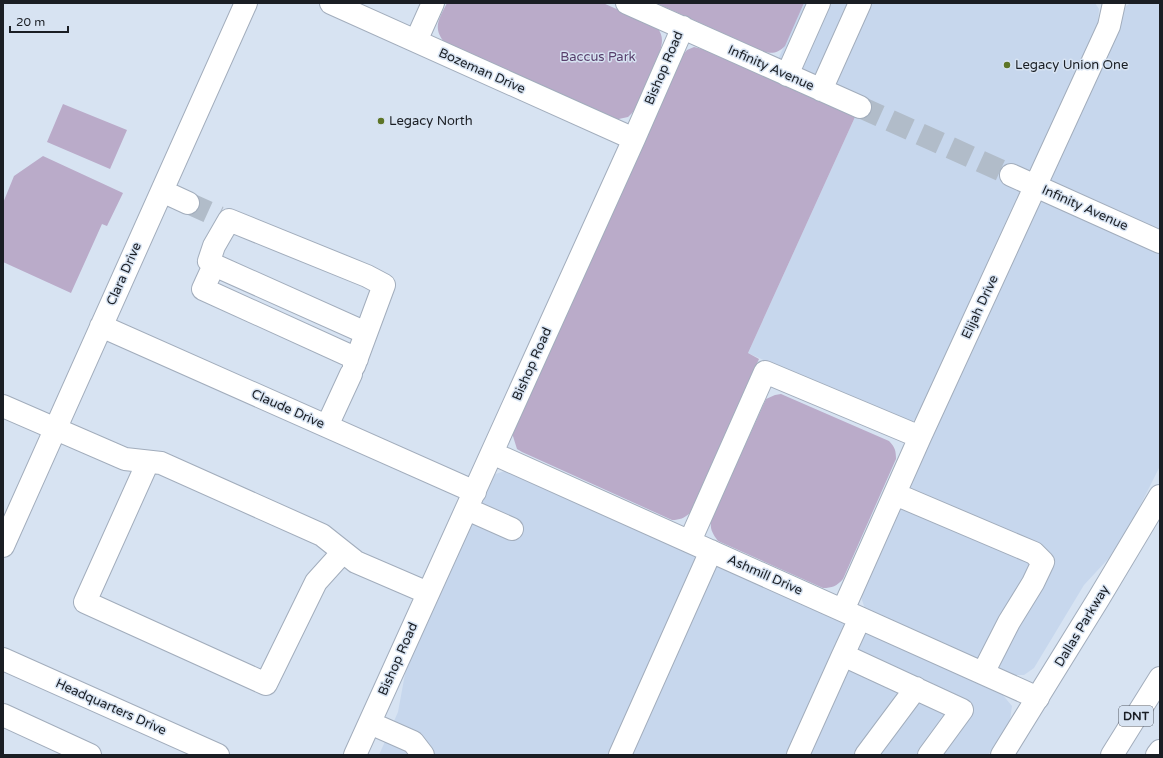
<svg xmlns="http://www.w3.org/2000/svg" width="1163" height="758" font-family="'Varela Round',sans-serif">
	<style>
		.built { fill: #c7d7ed }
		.green { fill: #baabc9 }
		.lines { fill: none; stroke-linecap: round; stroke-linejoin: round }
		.minor-tunnel { stroke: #b1bcc9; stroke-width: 22; stroke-dasharray: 22 11; stroke-linecap: butt }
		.minor-casing { stroke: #a2adbc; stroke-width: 24 }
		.major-casing { stroke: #a2adbc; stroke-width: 24 }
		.highway-casing { stroke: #a2adbc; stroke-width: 24 }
		.minor { stroke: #fff; stroke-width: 22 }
		.major { stroke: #fff; stroke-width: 22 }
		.highway { stroke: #fff; stroke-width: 22 }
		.poi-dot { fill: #5d7527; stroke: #d7e3f2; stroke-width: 1.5 }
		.labels { text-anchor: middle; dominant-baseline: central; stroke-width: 3; stroke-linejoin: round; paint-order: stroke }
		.shield { fill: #d7e3f2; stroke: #535962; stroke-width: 1 }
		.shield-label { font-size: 12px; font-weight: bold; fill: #1a1e24 }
		.park-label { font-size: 13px; fill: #583f6c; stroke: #d7e3f2 }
		.poi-label { font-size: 13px; fill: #1a1e24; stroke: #d7e3f2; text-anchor: start }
		.street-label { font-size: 13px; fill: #1a1e24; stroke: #d7e3f2 }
	</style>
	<rect width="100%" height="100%" fill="#d7e3f2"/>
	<path class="built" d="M804 3H1095L1099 9 1098 23 917 417 912 422 906 424 901 423 748 353 855 117 769 79Z
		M1131 3H1160V466L1134 518 1109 558 1084 585 1034 668 1024 675H1011L871 611 864 606 861 597 862 589 1126 6Z
		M510 469 1002 694 1012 706 1010 720 1001 738 988 755H379L398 712 407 663 493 475Z"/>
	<path class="green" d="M447 3H603L657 27C663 35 663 41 660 51L634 111 628 117 614 120 445 43C432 28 439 19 447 3Z
		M656 3H804L785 46C777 54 771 54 762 51Z
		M694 47 702 49 855 117 748 353 759 359 690 513C684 518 680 520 672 520L522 452 517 449 512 433 681 57 687 50Z
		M63 104 127 130 110 169 47 142Z
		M43 156 123 193 107 226 102 224 71 293 3 262V203L14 176Z
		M781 394 889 441C895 447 896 451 896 459L843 579C837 586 832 588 823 588L718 541C712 533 710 529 711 520L766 399 775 395Z"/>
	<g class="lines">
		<path class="minor-tunnel" d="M860 107 1011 175
			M188 203 219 217"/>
		<defs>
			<path id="minor" d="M331 3 634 139
				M627 3 860 107
				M416 41 433 3
				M787 75 819 3
				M821 90 860 3
				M1011 175 1160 242
				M162 191 188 203
				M214 265 203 289 357 359
				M101 326 475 492
				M354 366 384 285 367 276 229 220 214 246 209 261 214 265 366 333
				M3 406 125 459 161 463 322 535 356 562 428 593
				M327 426 351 374
				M492 453 1038 698
				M148 462 85 602 266 684 316 582 343 552
				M895 494 1034 553 1043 562 1033 583 1009 622 983 673
				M467 509 512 529
				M690 541 765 372 920 437
				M3 546 246 3
				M843 610 920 437 1109 26 1114 3
				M860 618 843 655 962 710 929 755
				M370 723 413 742 423 755
				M355 755 634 139 683 27
				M620 755 711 551
				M798 755 843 655
				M866 755 916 688"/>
			<path id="major" d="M3 659 218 755
				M3 715 90 755
				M1002 755 1099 598 1160 496"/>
			<path id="highway" d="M1112 755 1160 678
				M1157 755 1160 751"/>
		</defs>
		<use href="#minor" class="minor-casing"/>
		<use href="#major" class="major-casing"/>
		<use href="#highway" class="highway-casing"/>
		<use href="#minor" class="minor"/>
		<use href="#major" class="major"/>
		<use href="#highway" class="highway"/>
	</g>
	<g class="poi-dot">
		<circle cx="1007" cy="65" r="4"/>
		<circle cx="381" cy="121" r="4"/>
	</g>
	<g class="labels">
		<rect class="shield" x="1119" y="706" width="34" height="20" rx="3"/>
		<g class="shield-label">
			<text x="1136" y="716">DNT</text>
		</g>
		<g class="park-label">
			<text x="598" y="57">Baccus Park</text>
		</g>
		<g class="poi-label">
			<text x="1015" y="65">Legacy Union One</text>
			<text x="389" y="121">Legacy North</text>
		</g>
		<g class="street-label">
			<text transform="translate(664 68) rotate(-67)">Bishop Road</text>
			<text transform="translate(771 68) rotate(24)">Infinity Avenue</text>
			<text transform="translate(482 71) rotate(24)">Bozeman Drive</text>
			<text transform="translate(1085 208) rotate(24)">Infinity Avenue</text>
			<text transform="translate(124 274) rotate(-66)">Clara Drive</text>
			<text transform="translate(980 307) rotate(-65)">Elijah Drive</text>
			<text transform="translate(532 364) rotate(-66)">Bishop Road</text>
			<text transform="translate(288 409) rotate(24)">Claude Drive</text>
			<text transform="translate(765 575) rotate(24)">Ashmill Drive</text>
			<text transform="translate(1082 626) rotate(-59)">Dallas Parkway</text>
			<text transform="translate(398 659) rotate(-66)">Bishop Road</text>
			<text transform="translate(111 707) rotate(24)">Headquarters Drive</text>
		</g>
	</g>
	<rect width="1163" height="758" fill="none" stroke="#1a1e24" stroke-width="8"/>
	<path d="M10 26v6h58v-6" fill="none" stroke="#1a1e24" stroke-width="2"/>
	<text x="16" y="26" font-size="12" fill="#1a1e24" stroke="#d7e3f2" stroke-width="3" paint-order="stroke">20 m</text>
</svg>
